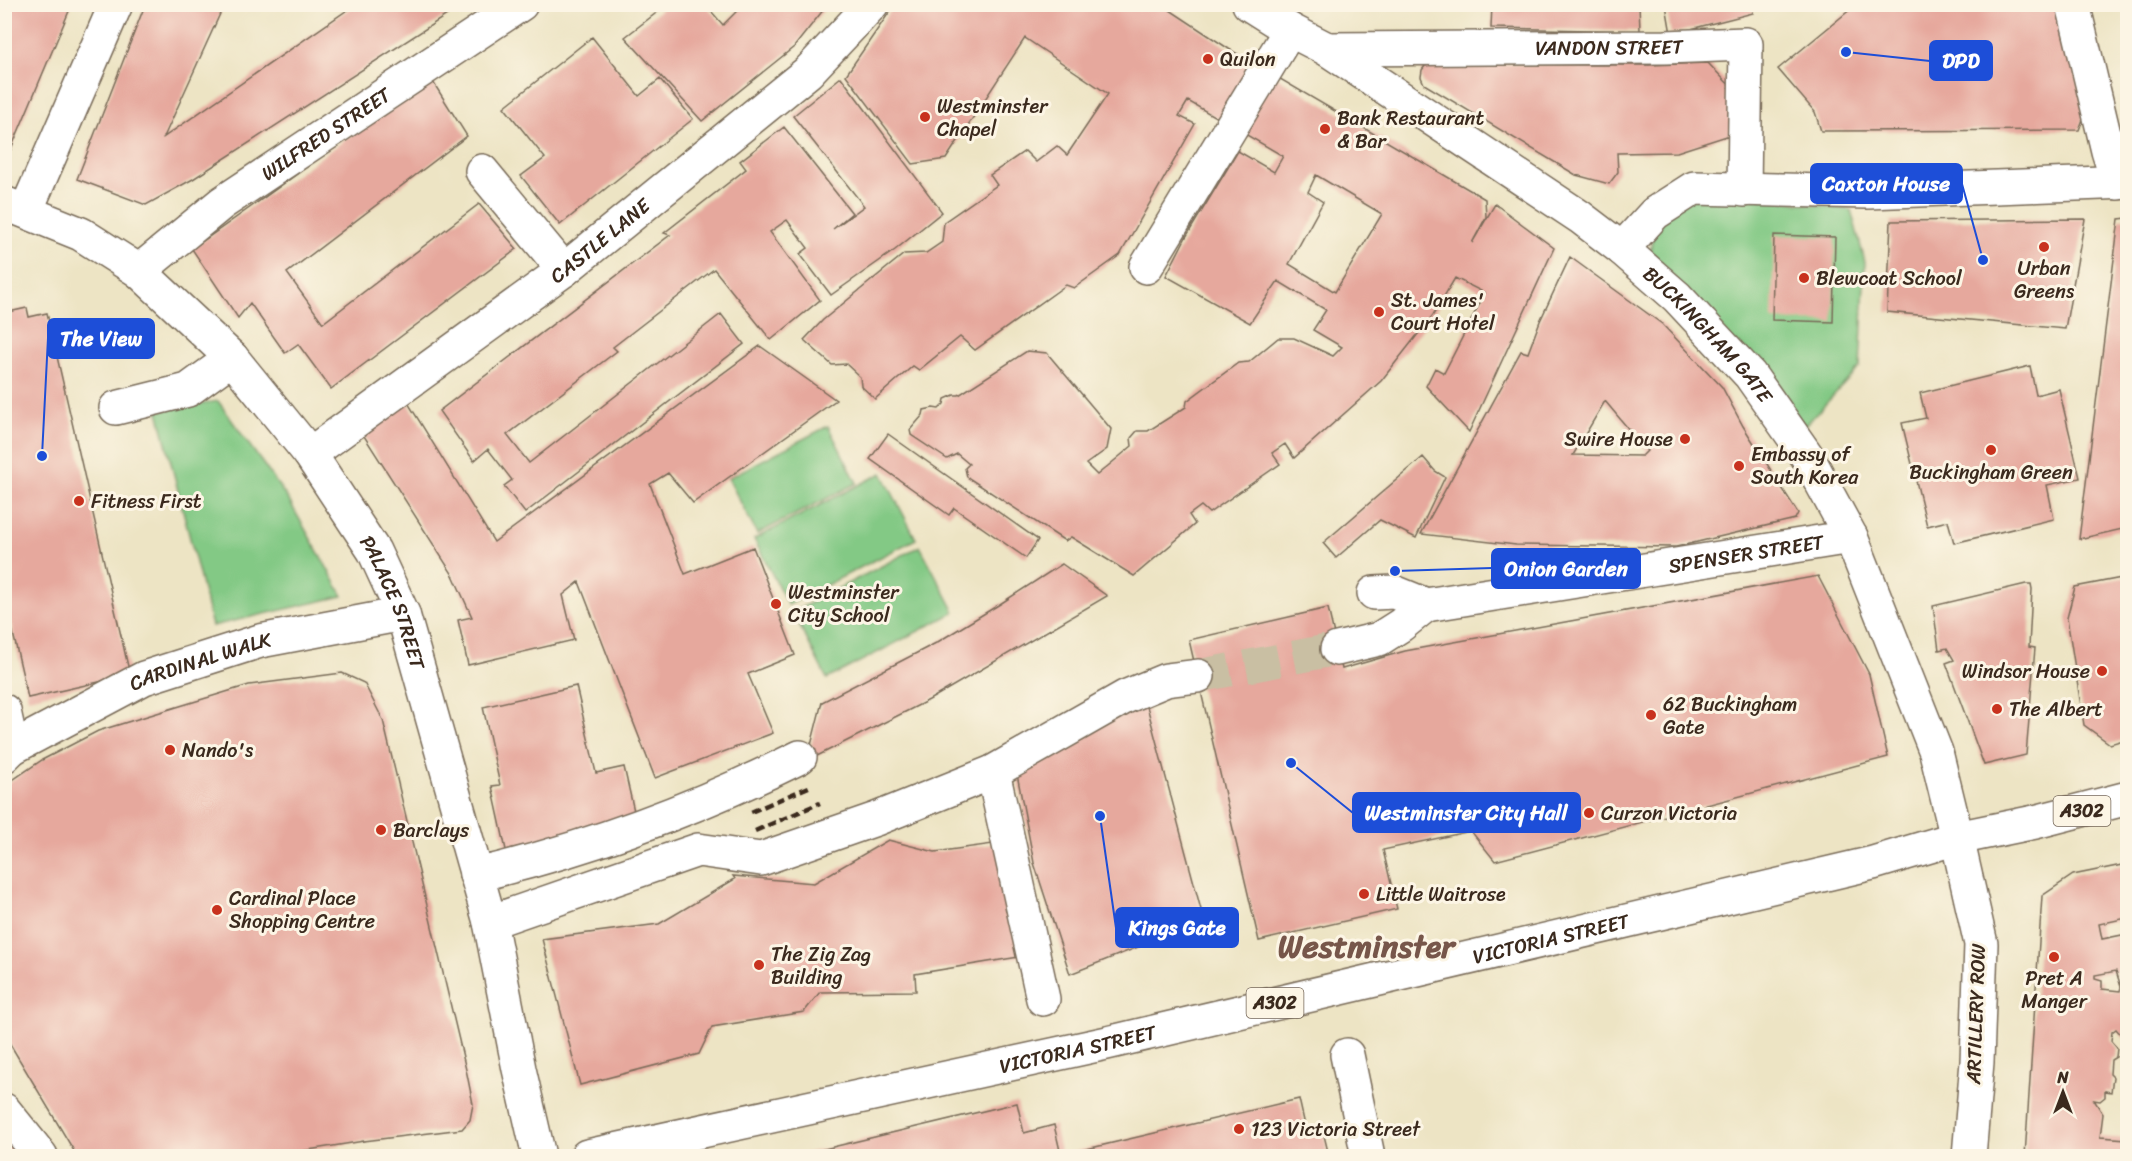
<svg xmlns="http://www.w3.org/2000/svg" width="2132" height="1161" font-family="Sriracha,sans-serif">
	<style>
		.green { fill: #83c985; stroke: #5f7a52; stroke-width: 1.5 }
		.building { fill: #e6a89d; fill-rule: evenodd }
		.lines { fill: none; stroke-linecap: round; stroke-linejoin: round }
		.minor-tunnel { stroke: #c9bfa3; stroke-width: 33; stroke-dasharray: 33 16; stroke-linecap: butt }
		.minor-casing { stroke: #796b58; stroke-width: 36 }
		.major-casing { stroke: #796b58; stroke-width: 36 }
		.minor { stroke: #fff; stroke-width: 33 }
		.major { stroke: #fff; stroke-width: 33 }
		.rail { stroke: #3b2a1e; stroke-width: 4.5; stroke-dasharray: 9 4.5; stroke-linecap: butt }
		.poi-dot { fill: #c8321e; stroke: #fcf5e5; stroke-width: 2 }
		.labels { text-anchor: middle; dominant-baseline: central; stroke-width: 6; stroke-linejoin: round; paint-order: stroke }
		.shield { fill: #fcf5e5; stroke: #75675a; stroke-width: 1.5 }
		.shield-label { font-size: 18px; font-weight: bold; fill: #3b2a1e }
		.street-label { font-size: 20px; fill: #3b2a1e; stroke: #fcf5e5 }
		.poi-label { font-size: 20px; fill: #3b2a1e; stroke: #fcf5e5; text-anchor: start }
		.town-label { font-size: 32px; font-weight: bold; fill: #77564a; stroke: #fcf5e5 }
		.leader { fill: none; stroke: #1d4ed8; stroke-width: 2 }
		.callout-dot { fill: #1d4ed8; stroke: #fcf5e5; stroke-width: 2 }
		.callout { fill: #1d4ed8; stroke: #1d4ed8; stroke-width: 2 }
		.callout-label { font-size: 21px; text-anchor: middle; font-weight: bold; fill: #fff }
	</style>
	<rect width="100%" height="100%" fill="#fcf5e5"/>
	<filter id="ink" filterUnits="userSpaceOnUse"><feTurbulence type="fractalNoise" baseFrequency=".0167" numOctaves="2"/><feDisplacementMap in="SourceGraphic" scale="12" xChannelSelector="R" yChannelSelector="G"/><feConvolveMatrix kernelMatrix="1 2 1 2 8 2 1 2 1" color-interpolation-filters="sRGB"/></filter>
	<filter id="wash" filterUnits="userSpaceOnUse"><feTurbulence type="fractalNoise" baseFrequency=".008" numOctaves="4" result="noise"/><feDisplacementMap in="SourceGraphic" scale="24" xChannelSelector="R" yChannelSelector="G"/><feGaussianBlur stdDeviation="1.35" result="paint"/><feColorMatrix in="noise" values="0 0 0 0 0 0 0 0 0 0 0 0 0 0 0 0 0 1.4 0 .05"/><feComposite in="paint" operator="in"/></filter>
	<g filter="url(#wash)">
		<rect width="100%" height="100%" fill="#ede4c4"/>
		<path class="green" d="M1663 184 1851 210 1865 262 1860 367 1805 426 1650 252Z
			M218 401 288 499 343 596 212 626 158 411Z
			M828 426 857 483 757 534 728 478Z
			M882 473 916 539 788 605 754 539Z
			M920 546 955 612 827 679 793 612Z"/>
		<g id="blocks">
			<path class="building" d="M4 4H72L8 156 4 154V25L9 13 4 10Z
				M356 4H464L193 179 146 205 77 179 145 5H224L164 137Z
				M668 4H705L723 25 744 4H828L794 47 702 121 625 37Z
				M895 4H1044V7L1045 4H1161L1229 49 1485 199 1486 217 1472 243 1495 204 1554 248 1469 432 1426 386 1435 368 1444 373 1485 293 1455 278 1433 315 1381 381 1294 458 1285 444 1272 453 1280 464 1209 513 1201 506 1189 515 1195 524 1134 576 1071 537 1065 541 967 477 965 468 969 464 957 454 947 459 911 435 910 430 923 415 924 410 933 408 939 409 944 404 945 399 954 395H959L1027 351 1047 353 1111 429 1107 449 1086 464 1097 475 1132 446 1131 438 1137 431H1148L1186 407 1187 401 1238 363 1249 362 1278 338H1294L1333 356 1342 347 1313 330 1326 310 1278 281 1250 323 1166 276 1186 237 1238 151 1274 172 1283 156 1188 101 1179 116 1195 124 1120 255 1074 288 1066 285 975 350 960 337 919 370 913 366 875 399 861 386 860 377 846 364 832 365 804 340 823 320 904 254 926 253 942 242 944 222 997 185 990 175 1025 151 1036 162 1057 146 1067 155 1108 94 1025 38 946 159 913 164 846 75ZM1316 175 1382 214 1335 292 1289 264 1323 202 1308 192Z
				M1492 4H1639L1640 31 1491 28Z
				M1857 4H2060L2085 114 2079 130 1821 131 1815 112 1778 69Z
				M1666 5H1752L1753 13 1671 34Z
				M592 37 639 96 660 79 693 119 560 225 521 176 545 158 504 107Z
				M1708 63 1735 91 1730 135 1677 152 1617 153 1618 172 1609 184 1576 175 1424 84 1421 77 1422 70 1425 66 1435 64 1649 65Z
				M841 77 942 212 895 250 831 295 800 254 808 248 787 220 770 232 820 300 771 340 714 269 613 347 617 351 507 435 529 463 721 314 744 344 525 513 504 486 512 480 488 449 474 461 439 411 670 235 664 233 746 169 740 161 784 127 852 213 833 229 864 206 793 116Z
				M433 82 467 136 287 273 323 323 479 204 517 249 331 389 298 344 285 353 250 303 238 318 192 249 356 132Z
				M2127 218V528L2079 539 2119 219Z
				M2085 219 2065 329 1887 312 1891 221Z
				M1774 235 1835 237 1833 322 1772 320Z
				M1570 257 1662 324 1722 387 1743 426 1798 513 1795 519 1676 547 1516 545 1421 534 1521 351 1528 353 1540 321ZM1605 401 1647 451 1642 456 1573 455Z
				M27 308 29 317 47 313 130 675 28 698 4 594V313Z
				M760 346 836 400 693 503 668 473 650 484 685 574 753 547 795 655 748 674 773 733 655 778 579 582 563 595 574 640 468 665 458 620 472 617 453 575 364 436 407 401 494 542Z
				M2030 366 2036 395 2059 389 2080 478 2047 485 2054 519 1954 543 1948 521 1927 526 1902 423 1926 418 1920 393Z
				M888 434 1038 540 1026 558 954 508 949 515 870 459Z
				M1423 457 1435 471 1445 477 1416 538 1380 520 1336 558 1323 543Z
				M1062 564 1107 596 929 700 807 761 822 702 936 643 1000 604Z
				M1818 576 1869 674 1888 757 1495 861 1471 831 1383 850 1397 909 1259 941 1189 640 1328 608 1342 669 1405 651Z
				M2127 577V739L2110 744 2084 725 2067 618 2075 587Z
				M2026 584H2031L2032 589 2029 647 2035 648 2026 755 1984 765 1946 663 1954 660 1947 648 1939 650 1933 606Z
				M342 673 364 683 383 720 467 1074 473 1104 470 1120 462 1129 364 1141 271 1156H77L4 1034V786L42 760 98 731 249 685Z
				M576 686 596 773 624 767 636 820 506 850 492 786 500 785 483 707Z
				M1144 695 1204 921 1070 974 1034 863 1016 769Z
				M888 840 935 852 1000 843 1025 956 915 974 916 991 820 992 804 1012 712 1027 699 1054 580 1085 542 939 659 924 735 879 733 876 814 883Z
				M2127 864V918L2099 924 2102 939 2127 934V1038H2124L2116 1029 2112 1032 2111 1041 2117 1048 2116 1057 2111 1060 2110 1074 2113 1077 2111 1092 2105 1091V1097L2100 1101 2094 1100 2103 1114 2100 1137 2127 1139V1156H2025L2042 896 2073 875ZM2116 971 2121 987 2120 991 2102 989V981L2095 979V975Z
				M1299 1099 1306 1130 1322 1127 1329 1156H795L1017 1103 1024 1133 1054 1125 1061 1155Z
				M4 1132 24 1156H4Z"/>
		</g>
	</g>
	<g filter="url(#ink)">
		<use href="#blocks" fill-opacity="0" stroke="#796b58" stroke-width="1.5"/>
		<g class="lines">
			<path class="minor-tunnel" d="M1198 676 1337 649"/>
			<defs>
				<g id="minor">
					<path d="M2073 4 2108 151 2118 183"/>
					<path id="s1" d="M1327 49 1665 47 1746 44 1744 190"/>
					<path d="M482 171 564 270"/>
					<path id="s2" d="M4 203 81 234 139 271 232 358 310 454 374 551 403 614 490 922 519 1069 539 1156"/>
					<path d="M26 211 116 4"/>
					<path d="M1622 249 1655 213 1694 188 1868 192 2128 182"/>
					<path d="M1146 267 1290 30"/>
					<path id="s3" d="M139 271 222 203 521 4"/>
					<path d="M116 408 188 390 232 358"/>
					<path id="s4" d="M310 454 564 270 808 72 872 4"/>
					<path d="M1374 593 1394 592 1426 605"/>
					<path id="s5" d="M1426 605 1851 537"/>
					<path d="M1337 649 1379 639 1401 625 1426 605"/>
					<path d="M4 711 12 748 4 756"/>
					<path id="s6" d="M12 748 144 678 260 641 403 614"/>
					<path d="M993 772 1043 999"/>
					<path d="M476 875C588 849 697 808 800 757"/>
					<path d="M490 922 698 850 761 859 876 819 993 772 1125 697 1166 680 1198 676"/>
					<path d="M1347 1055 1368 1156"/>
					<path d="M4 1110 41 1156"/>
				</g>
				<g id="major">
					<path id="s7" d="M1249 4 1290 30 1327 49 1580 217 1622 249 1677 297 1750 375 1807 456 1851 537 1936 752 1957 838 1981 944 1977 1062 1969 1156"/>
					<path id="s8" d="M587 1156 1107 1043 1873 863 1957 838 2035 822 2128 798"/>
				</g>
			</defs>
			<use href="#minor" class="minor-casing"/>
			<use href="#major" class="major-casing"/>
			<use href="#minor" class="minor"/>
			<use href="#major" class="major"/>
			<path class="rail" d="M751 812 811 786
				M755 831 820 803"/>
		</g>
	</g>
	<g class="poi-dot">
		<circle cx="1208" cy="59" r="6"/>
		<circle cx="925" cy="117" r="6"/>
		<circle cx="1325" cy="129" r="6"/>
		<circle cx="2044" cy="247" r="6"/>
		<circle cx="1804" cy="278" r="6"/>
		<circle cx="1379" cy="312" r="6"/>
		<circle cx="1685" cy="439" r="6"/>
		<circle cx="1991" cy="450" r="6"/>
		<circle cx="1739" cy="466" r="6"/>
		<circle cx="79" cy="501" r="6"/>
		<circle cx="776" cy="604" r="6"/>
		<circle cx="2102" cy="671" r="6"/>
		<circle cx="1997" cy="709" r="6"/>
		<circle cx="1651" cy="715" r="6"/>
		<circle cx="170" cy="750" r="6"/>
		<circle cx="1589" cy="813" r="6"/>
		<circle cx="381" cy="830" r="6"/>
		<circle cx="1364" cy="894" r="6"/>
		<circle cx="217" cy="910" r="6"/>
		<circle cx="2054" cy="957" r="6"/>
		<circle cx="759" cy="965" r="6"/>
		<circle cx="1239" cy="1129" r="6"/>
	</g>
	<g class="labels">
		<g class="shield">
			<rect x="2053.5" y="796" width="57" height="30" rx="4.5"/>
			<rect x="1246.5" y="988" width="57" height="30" rx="4.5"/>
		</g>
		<g class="shield-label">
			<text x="2082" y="811">A302</text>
			<text x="1275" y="1003">A302</text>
		</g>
		<g class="street-label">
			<text stroke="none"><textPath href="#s1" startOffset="282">VANDON STREET</textPath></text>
			<text stroke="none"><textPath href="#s3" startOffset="232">WILFRED STREET</textPath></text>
			<text stroke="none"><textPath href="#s4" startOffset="360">CASTLE LANE</textPath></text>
			<text stroke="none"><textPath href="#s7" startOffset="568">BUCKINGHAM GATE</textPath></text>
			<text stroke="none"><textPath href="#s5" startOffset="324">SPENSER STREET</textPath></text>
			<text stroke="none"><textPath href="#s2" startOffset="574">PALACE STREET</textPath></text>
			<text stroke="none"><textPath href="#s6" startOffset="208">CARDINAL WALK</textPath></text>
			<text stroke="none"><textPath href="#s8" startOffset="988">VICTORIA STREET</textPath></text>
			<text transform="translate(1976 1014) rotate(-88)">ARTILLERY ROW</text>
			<text stroke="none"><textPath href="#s8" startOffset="502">VICTORIA STREET</textPath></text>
		</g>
		<g class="poi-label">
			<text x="1220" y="59">Quilon</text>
			<text x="937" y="106">Westminster<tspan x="937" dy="23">Chapel</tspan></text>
			<text x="1337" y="118">Bank Restaurant<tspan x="1337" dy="23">&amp; Bar</tspan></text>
			<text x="2044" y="268" text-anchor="middle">Urban<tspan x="2044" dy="23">Greens</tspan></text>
			<text x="1816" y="278">Blewcoat School</text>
			<text x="1391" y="300">St. James'<tspan x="1391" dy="23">Court Hotel</tspan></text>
			<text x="1673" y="439" text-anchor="end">Swire House</text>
			<text x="1751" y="454">Embassy of<tspan x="1751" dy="23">South Korea</tspan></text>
			<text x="1991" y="472" text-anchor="middle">Buckingham Green</text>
			<text x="91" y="501">Fitness First</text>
			<text x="788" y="592">Westminster<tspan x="788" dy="23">City School</tspan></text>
			<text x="2090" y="671" text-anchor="end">Windsor House</text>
			<text x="1663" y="704">62 Buckingham<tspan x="1663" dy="23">Gate</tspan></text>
			<text x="2009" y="709">The Albert</text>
			<text x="182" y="750">Nando's</text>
			<text x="1601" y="813">Curzon Victoria</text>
			<text x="393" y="830">Barclays</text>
			<text x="1376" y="894">Little Waitrose</text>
			<text x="229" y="898">Cardinal Place<tspan x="229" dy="23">Shopping Centre</tspan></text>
			<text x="771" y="954">The Zig Zag<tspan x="771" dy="23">Building</tspan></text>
			<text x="2054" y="978" text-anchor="middle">Pret A<tspan x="2054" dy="23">Manger</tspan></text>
			<text x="1251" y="1129">123 Victoria Street</text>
		</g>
		<g class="town-label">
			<text x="1366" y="946">Westminster</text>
		</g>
	</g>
	<path class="leader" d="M1846 52L1930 61M1983 260L1962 184M42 456L48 338M1395 571L1492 568M1291 763L1353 813M1100 816L1116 928"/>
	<g class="callout-dot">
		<circle cx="1846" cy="52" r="6"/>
		<circle cx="1983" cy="260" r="6"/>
		<circle cx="42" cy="456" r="6"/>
		<circle cx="1395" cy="571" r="6"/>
		<circle cx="1291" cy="763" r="6"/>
		<circle cx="1100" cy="816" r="6"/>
	</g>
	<g class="callout">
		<rect x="1930" y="41" width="62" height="39" rx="6"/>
		<rect x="1811" y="164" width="151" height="39" rx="6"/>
		<rect x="48" y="319" width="106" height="39" rx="6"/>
		<rect x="1492" y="549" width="148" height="39" rx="6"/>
		<rect x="1353" y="793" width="227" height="39" rx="6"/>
		<rect x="1116" y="908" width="122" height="39" rx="6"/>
	</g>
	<g class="callout-label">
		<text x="1961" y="68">DPD</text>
		<text x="1886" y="191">Caxton House</text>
		<text x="101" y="346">The View</text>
		<text x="1566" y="576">Onion Garden</text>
		<text x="1466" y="820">Westminster City Hall</text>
		<text x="1177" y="935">Kings Gate</text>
	</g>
	<rect width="2132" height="1161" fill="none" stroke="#fcf5e5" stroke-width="24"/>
	<g transform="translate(2063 1092)" stroke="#fcf5e5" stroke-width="4.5" paint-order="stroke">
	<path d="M0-4.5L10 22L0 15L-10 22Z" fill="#3b2a1e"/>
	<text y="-9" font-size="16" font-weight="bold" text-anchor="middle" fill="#3b2a1e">N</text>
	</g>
</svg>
